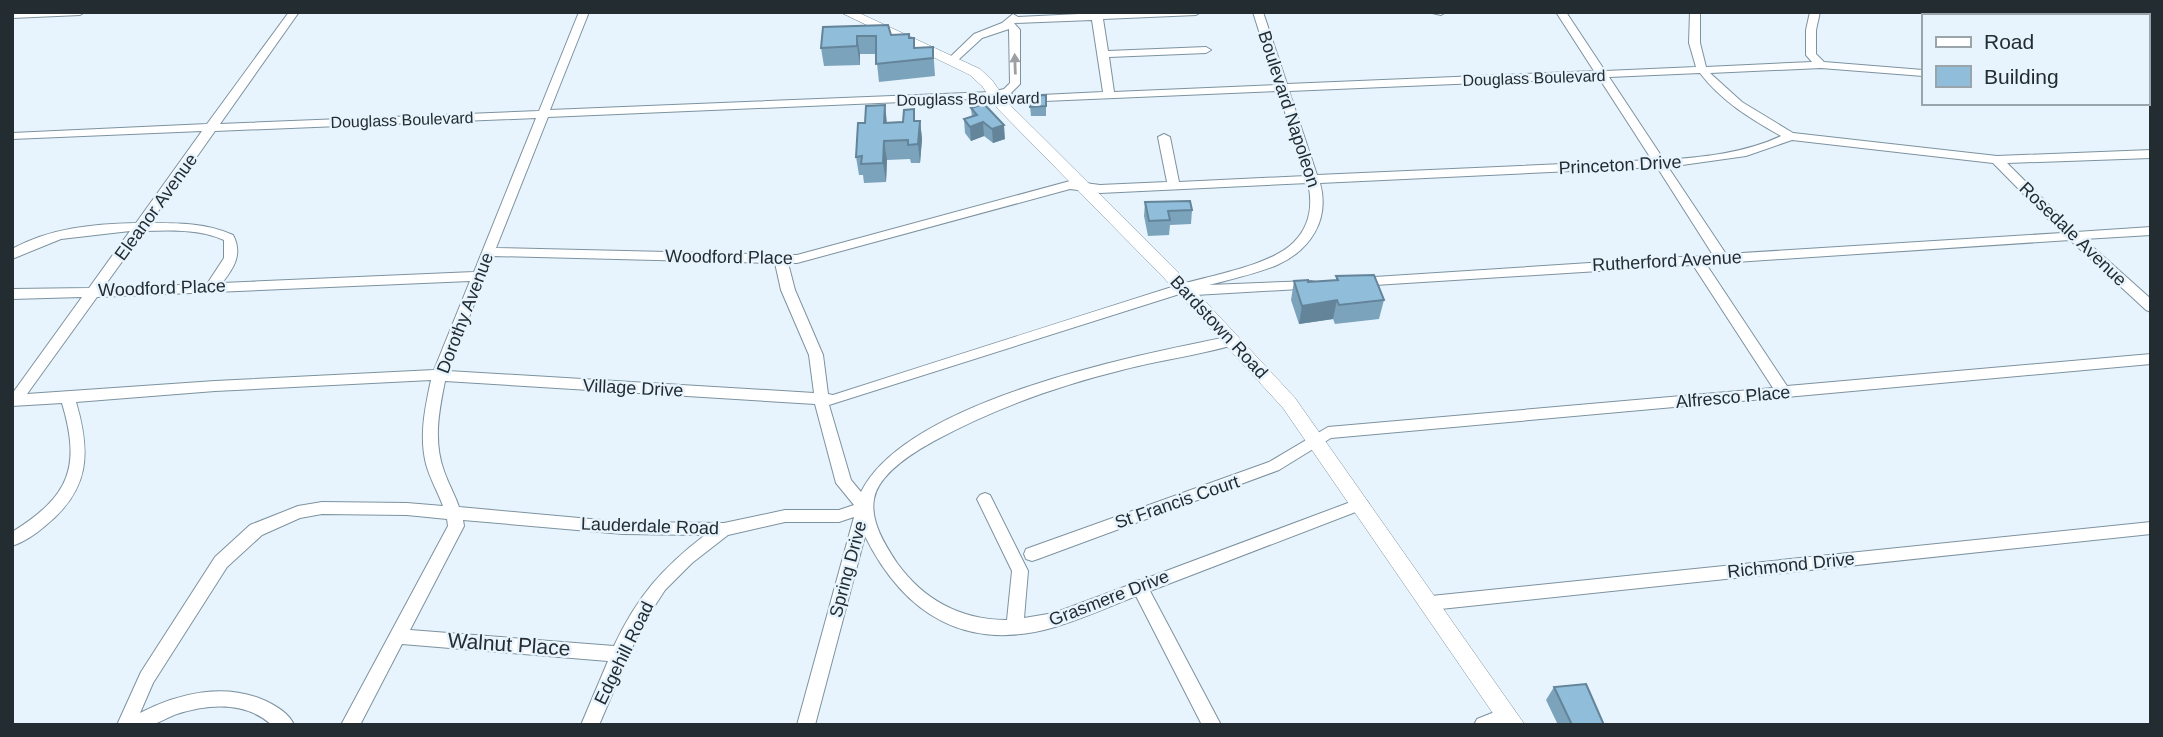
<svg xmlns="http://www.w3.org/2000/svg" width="2163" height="737" font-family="Helvetica,sans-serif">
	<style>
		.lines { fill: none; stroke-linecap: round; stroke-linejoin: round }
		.minor-casing { stroke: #7d929f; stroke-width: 2 }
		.major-casing { stroke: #7d929f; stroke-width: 1 }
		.minor { fill: #fff; fill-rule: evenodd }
		.major { fill: #fff; fill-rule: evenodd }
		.wall { fill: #7ba3bb }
		.shaded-wall { fill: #648499 }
		.building { fill: #8fbdda; stroke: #648499; stroke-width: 2 }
		.oneway { fill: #9ca0a2 }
		.labels { text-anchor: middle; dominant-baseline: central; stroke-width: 5; stroke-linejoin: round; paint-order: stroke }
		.far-street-label { font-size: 16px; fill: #232c31; stroke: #e7f4fd }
		.street-label { font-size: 18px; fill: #232c31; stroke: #e7f4fd }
		.near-street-label { font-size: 21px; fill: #232c31; stroke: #e7f4fd }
	</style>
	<rect width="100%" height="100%" fill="#e7f4fd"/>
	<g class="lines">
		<defs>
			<path id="minor" d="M12 12H85L80 15 12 18Z
				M289 12H299L220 124 539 111 579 12H589L550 110 992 92 1004 89 1010 83 1009 29 982 38 956 62 952 63 947 60 974 34 1002 23 1013 14 1018 17 1120 12H1201L1196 15 1103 19 1108 51 1206 47 1211 50 1206 53 1109 57 1114 92 1276 85 1253 12H1263L1287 84 1594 71 1556 12H1566L1605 71 1696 67 1689 43 1690 12H1700V43L1706 67 1812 62 1806 55V30L1810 12H1820L1816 30V54L1824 62 1923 70V76L1821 68 1710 73 1742 102 1793 133 1997 156 2151 150V158L2007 163 2076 232 2151 227V235L2084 239 2151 299V312L2146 310 2070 240 1706 264 1787 386 2151 354V364L1331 438 1279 470 1038 559 1032 561 1026 559 1024 554 1026 549 1269 462 1328 427 1773 388 1693 265 1359 286 1352 282 1359 278 1713 255 1657 167 1320 183C1330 219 1311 250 1277 265 1256 274 1231 279 1209 285L1311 281 1316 282 1318 285 1316 288 1195 295 1189 291 829 405 851 480 861 492C907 400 1137 355 1232 336L1237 338 1239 341 1237 344C1200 355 1160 360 1122 370 1057 386 993 409 934 441 914 452 878 474 874 499 870 521 885 545 897 563 924 600 959 619 1005 620H1007L1012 571 977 499 980 495 985 493 990 495 1028 571 1024 618 1054 613 1132 584 1133 581 1142 580 1356 500 1361 498 1366 500 1369 504 1366 508 1150 591 1221 725H1202L1136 596C1109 607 1082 619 1055 627 967 653 904 615 865 536L815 725H797L854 517 839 522H785L728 535 692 563 665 590 641 627 599 725H581L608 661 402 644 360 725H341L448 526 447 519 407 515 322 514 300 518 262 535 227 567 153 683 140 713C178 693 225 682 266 701 276 706 289 713 294 725H272C245 701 209 704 177 714 168 717 159 723 151 725 140 726 128 725 117 725L141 672 215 557 250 525 298 506 322 502 407 503 443 506C438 492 430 479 426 464 419 436 425 408 431 380L215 391 76 402C91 453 90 490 45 526 36 534 24 542 12 546V532C70 496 81 467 62 403L12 406V394L82 297 12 299V289L89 288 130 231 61 239 12 259V249C50 228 93 224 136 223L202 131 12 139V133L207 124ZM1092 20 1103 92 1021 96 1010 94 1020 84V30L1014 23ZM1700 73C1721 101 1751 119 1781 136 1745 153 1704 157 1664 160L1609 77ZM1599 78 1652 160 1317 175 1289 91ZM1278 91 1306 176 1179 182 1170 137 1164 134 1158 137 1167 182 1100 185 1070 181 797 255 496 248 548 117 995 98 1021 102ZM536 118 474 272 222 283C234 268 243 254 233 235 207 223 178 223 150 223L215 131ZM1792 140 1993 163 2062 233 1726 254 1668 167 1746 156ZM1308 183C1313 205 1310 226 1294 242 1271 266 1207 276 1175 286 1061 322 947 358 833 395L828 394 823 355 795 290 788 263H797L1070 189 1100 193ZM144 231C170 230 200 229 224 240V258L207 284 103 288ZM493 256 775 263 781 290 809 355 814 393 448 371ZM470 281 434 370 215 381 27 394 97 297ZM445 381 815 404 836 483 854 505 839 510H785L724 523 623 522 459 507C455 495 448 483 444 471 433 441 439 411 445 381ZM463 520 623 534 705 535C662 568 637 597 614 646L410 630 464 526Z
				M1428 12H1446L1441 15Z
				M1946 12H1956L1954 16H1944Z
				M2121 12H2132L2129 16H2118Z
				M2147 89 2151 90V96L2147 95Z
				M2151 522V534L1431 610 1425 608 1423 603 1425 598 1431 596Z
				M1507 707 1513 709 1516 715 1513 721 1504 725H1474L1477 719Z"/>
			<path id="major" d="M840 12H857L980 69 992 80 1008 103 1176 270 1295 398 1525 725H1501L1283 408 1164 278 998 109 982 86 970 75Z"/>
		</defs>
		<use href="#minor" class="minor-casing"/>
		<use href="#major" class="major-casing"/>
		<use href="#minor" class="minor"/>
		<use href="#major" class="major"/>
	</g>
	<path class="wall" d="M823 27 914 38 915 48 933 47 935 76 879 82 876 54H860V65L824 66 821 48Z
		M1046 95V116H1031L1029 96Z
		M971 108 1005 139 993 143 984 136 971 141 965 133 964 119 972 117Z
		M920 121 922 139 920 163H911L910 159 887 160 886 182 864 183 863 175H859L856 157 865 123Z
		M1145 202 1192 210 1191 224 1170 225 1169 235 1148 236 1144 216Z
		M1336 276 1384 300 1379 319 1335 324 1333 319 1299 324 1291 300 1294 281 1308 282 1336 280Z
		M1554 687 1604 725H1558L1546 700Z"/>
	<path class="shaded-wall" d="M857 36 860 54V65L857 46Z
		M885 105 887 123H884Z
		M920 121 922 139 920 163 918 144Z
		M983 122 984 136 971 141 970 127Z
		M1004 125 1005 139 993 143 992 129Z
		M884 141 887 160 886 182 883 163Z
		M1337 300 1333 319 1299 324 1302 306Z"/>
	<path class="building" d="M888 25 891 35 909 34V38H914V48L933 47V58L876 64V36H857V46L821 48 823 27Z
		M1046 95V106L1030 107 1029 96Z
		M984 104 1004 125 992 129 983 122 970 127 964 119 977 115 971 108Z
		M885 105 884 123 903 122 904 110 914 109V121H920L918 144 908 145V140L884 141 883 163 861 164 862 156 856 157 858 123H865L866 106Z
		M1190 201 1192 210 1168 211 1170 220 1149 221 1145 202Z
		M1374 275 1384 300 1339 305 1337 300 1302 306 1294 281 1308 280V282L1338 280 1336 276Z
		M1586 684 1604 725H1572L1554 687Z"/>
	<defs><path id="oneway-solid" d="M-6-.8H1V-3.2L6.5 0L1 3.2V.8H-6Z" transform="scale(1.75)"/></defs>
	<use class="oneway" href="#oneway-solid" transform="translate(1015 64) rotate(-92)"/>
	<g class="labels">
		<g class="far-street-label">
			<text transform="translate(1534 78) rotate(-2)">Douglass Boulevard</text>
			<text transform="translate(968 99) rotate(-1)">Douglass Boulevard</text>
			<text transform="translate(402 120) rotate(-2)">Douglass Boulevard</text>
		</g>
		<g class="street-label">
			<text transform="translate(1289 109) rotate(72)">Boulevard Napoleon</text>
			<text transform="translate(1620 165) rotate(-3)">Princeton Drive</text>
			<text transform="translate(156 207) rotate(-54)">Eleanor Avenue</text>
			<text transform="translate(2073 234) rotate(44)">Rosedale Avenue</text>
			<text transform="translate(729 257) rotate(1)">Woodford Place</text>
			<text transform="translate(1667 261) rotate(-3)">Rutherford Avenue</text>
			<text transform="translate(162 288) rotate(-2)">Woodford Place</text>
			<text transform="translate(465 313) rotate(-69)">Dorothy Avenue</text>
			<text transform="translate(1219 327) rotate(47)">Bardstown Road</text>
			<text transform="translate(633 388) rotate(3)">Village Drive</text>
			<text transform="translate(1733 397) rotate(-5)">Alfresco Place</text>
			<text transform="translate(1177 502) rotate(-19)">St Francis Court</text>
			<text transform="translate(650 526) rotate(2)">Lauderdale Road</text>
			<text transform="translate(1791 565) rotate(-6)">Richmond Drive</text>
			<text transform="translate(848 569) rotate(-75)">Spring Drive</text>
			<text transform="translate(1109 598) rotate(-21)">Grasmere Drive</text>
			<text transform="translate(624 653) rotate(-64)">Edgehill Road</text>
		</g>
		<g class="near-street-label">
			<text transform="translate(509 644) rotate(4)">Walnut Place</text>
		</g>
	</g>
	<rect width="2163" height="737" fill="none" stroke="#232c31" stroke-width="28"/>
	<rect x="1922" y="14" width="228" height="91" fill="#e7f4fd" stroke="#99a4ab" stroke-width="2"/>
	<rect x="1936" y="37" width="35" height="10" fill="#ffffff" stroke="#99a4ab" stroke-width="2"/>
	<text x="1984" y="49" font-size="21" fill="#232c31">Road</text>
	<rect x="1936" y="66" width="35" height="21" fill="#8fbdda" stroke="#99a4ab" stroke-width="2"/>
	<text x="1984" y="84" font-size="21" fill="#232c31">Building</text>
</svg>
